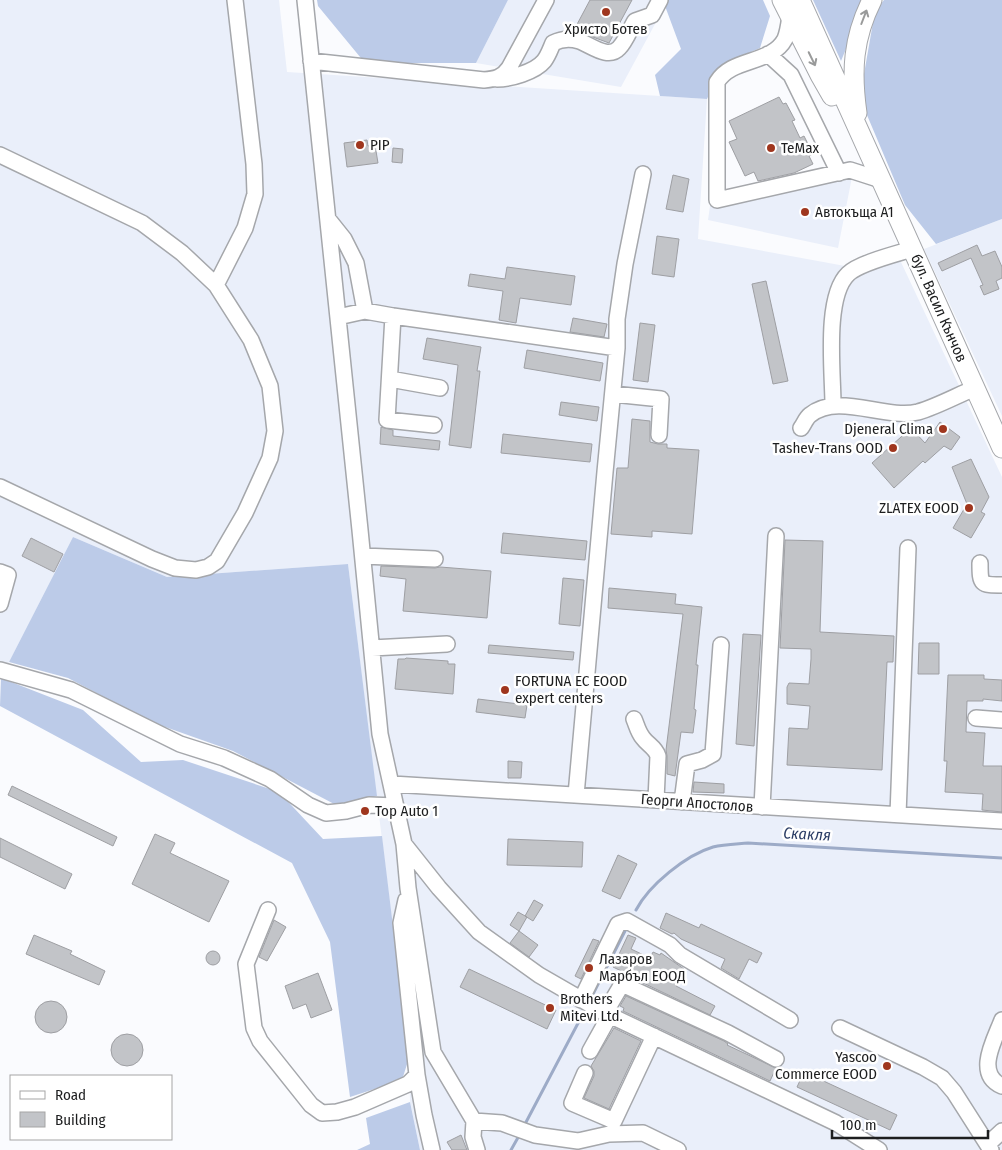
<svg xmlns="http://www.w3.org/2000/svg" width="1002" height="1150" font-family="'Fira Sans Condensed',sans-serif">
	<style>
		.built { fill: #eaeffa }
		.forest { fill: #bccbe8 }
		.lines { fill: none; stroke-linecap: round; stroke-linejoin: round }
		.stream { stroke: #9dabc7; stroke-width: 3 }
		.building { fill: #c2c4c8; stroke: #9e9fa3 }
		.minor-casing { stroke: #a5a7ab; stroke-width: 18 }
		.major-casing { stroke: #a5a7ab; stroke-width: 21 }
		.minor { stroke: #fff; stroke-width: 15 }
		.major { stroke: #fff; stroke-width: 19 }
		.oneway { stroke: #999a9a }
		.poi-dot { fill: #9f361e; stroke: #fff; stroke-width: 2 }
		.labels { text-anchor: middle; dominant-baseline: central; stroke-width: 5; stroke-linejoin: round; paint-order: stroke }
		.poi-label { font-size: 15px; fill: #1d1e1f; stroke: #fff; text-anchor: start }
		.street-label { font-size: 15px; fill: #1d1e1f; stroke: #fff }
		.water-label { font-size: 16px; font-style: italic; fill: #2b3d65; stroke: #fff }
	</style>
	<rect width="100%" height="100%" fill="#fafbfe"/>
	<path class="built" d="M0 0H279L287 72 707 99 698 239 856 268 900 260 1002 477V1150H420L410 1102 409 1058 348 564 167 577 73 537 0 680Z
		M508 0H668L621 87 476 63Z
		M852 177 838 248 708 220 710 206Z
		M1002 219V416L924 249Z"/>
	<path class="forest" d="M317 0H508L476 63H365L318 6Z
		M668 0H763L770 16 760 48 724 64 707 99 660 96 655 75 681 49 665 6Z
		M813 0H866L841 61Z
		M884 0H1002V219L936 244 905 205 864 108V74L875 11Z
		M73 537 167 577 348 564 377 796 338 806 233 751 154 723 68 678 9 662Z
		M1 678 83 710 141 762 183 760 279 792 323 839 382 836 409 1058 402 1080 350 1097 330 942 292 863 0 706Z
		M410 1102 420 1150H357L370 1144 366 1118Z"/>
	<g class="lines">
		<path class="stream" d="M636 910C649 885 686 855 713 847 724 844 737 844 748 843L1002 858
			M590 1000 627 927
			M524 1126 586 1008
			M511 1150 520 1134"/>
	</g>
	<path class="building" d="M590 0H632L609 43 574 30Z
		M779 97 783 104 786 103 795 120 792 121 800 138 804 136 813 154 809 156 813 164 794 173 758 181 754 172 745 176 729 142 737 139 729 121Z
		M367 140 368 146 375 145 378 163 347 167 344 143Z
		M393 148 403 149 402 163 392 162Z
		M673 175 689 179 683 212 666 209Z
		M657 236 679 239 674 277 652 274Z
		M977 245 982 256 995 251 1002 267V278L996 281 999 289 984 295 980 286 983 285 971 258 942 271 938 263Z
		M507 267 575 276 571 305 520 298 516 323 499 320 503 291 468 286 470 274 505 279Z
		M766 281 788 381 773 384 752 284Z
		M573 318 607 324 604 337 570 332Z
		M640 323 655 325 648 382 633 380Z
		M427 338 481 347 477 371H480L471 448 449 445 458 365 423 359Z
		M527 350 603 363 600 381 524 368Z
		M561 402 599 407 597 421 559 415Z
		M632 419 650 421V442L658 444H667V448L699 450 692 534 652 531V537L611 534 617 468H628Z
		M940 422 960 437 951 450 944 446 925 463 923 461 894 488 872 463 911 428 925 443Z
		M381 427 393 430V436L440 441 439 450 380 444Z
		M503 434 592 444 590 462 501 453Z
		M971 459 989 497 981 512 985 514 971 538 953 528 967 504 952 467Z
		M503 533 587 541 585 560 501 553Z
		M31 538 63 554 54 572 22 556Z
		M785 540 823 541 820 632 894 636 893 662H887L882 770 787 765 789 728 808 729 810 706 787 704V687L789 683 809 684 811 659V649L780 648Z
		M381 566 435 568 440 567 491 571 487 618 403 611 406 579 380 576Z
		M563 578 584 580 580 626 559 624Z
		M609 588 676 594 675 604 702 607 696 665H698L694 709 696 710 693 733 681 732 675 776 667 774V756L666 750 683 614 608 608Z
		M743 634 761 635 754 746 736 744Z
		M919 643H939V674H918Z
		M489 645 574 652 573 660 488 653Z
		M406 658 448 661V664H455L453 694 395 689 398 659H405Z
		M948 675H984V679L1002 680V701L983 699V701H967L966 732 985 733 983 766H1002V812L982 810 983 794 945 792 947 761H944Z
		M478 699 527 705 525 718 476 712Z
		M508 761 522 762 521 778H508Z
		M694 782 724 784V793L693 792Z
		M12 786 117 837 113 846 8 795Z
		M155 834 175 843 170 853 229 881 209 922 132 884Z
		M0 838 72 874 65 889 0 857Z
		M508 839 583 842 582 867 507 865Z
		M618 855 637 864 620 899 602 891Z
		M534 900 543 905 533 921 525 916Z
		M518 912 527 917 519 931 510 925Z
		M666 913 699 928 701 924 762 953 757 963 749 959 739 979 721 968 725 959 681 939 674 933 672 934 660 928Z
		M274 920 286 927 267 961 259 957Z
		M519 931 538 945 529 957 510 943Z
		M34 935 72 951 70 954 105 971 99 985 26 954Z
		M628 935 636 938 631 949 650 958 653 952 660 955 661 953 684 969 676 986 715 1006 710 1015 639 981 640 980 613 967Z
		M593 939 599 941 581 979 575 976Z
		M206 958a7 7 0 1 1 14 0a7 7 0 1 1-14 0Z
		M469 969 556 1010 547 1029 460 987Z
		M318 973 332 1010 311 1018 306 1004 293 1009 285 986Z
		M626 996 724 1041 728 1044 727 1045 776 1068 770 1081 623 1011 624 1008 620 1006Z
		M35 1017a16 16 0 1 1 32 0a16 16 0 1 1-32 0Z
		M614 1028 641 1041 609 1109 584 1098 594 1076V1071L591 1066Z
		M111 1050a16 16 0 1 1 32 0a16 16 0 1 1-32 0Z
		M804 1072 897 1115 890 1130 797 1087Z
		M461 1135 467 1150H452L447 1142Z"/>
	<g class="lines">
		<defs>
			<path id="minor" d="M305 0 360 530 380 734 404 844 408 888 433 1052 474 1121 473 1137 477 1150
				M790 16C789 23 788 32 785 39 771 65 732 57 717 82V200L850 170 881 180
				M768 54 791 75 839 173
				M311 61 484 80C495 79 502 78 509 68L546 0
				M497 79C510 79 535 72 544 61 548 56 550 50 553 43 561 39 570 38 579 41 591 45 608 60 619 48 626 41 630 29 635 21L652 15 660 0
				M0 155 142 223 182 253 216 285 251 340 270 386 275 431 270 458 245 513 217 561 208 567 196 570 175 568 152 559 0 487
				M328 219 344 239 356 263 365 311
				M216 285 245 228 255 194 254 164 235 0
				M393 316 387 420 434 425
				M338 317 365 311 393 316 617 348
				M390 379 440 388
				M613 394 661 399 659 435
				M833 405C833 373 824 297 848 274 859 263 896 254 912 249
				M801 428C804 424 806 418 810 415 838 392 885 420 918 412 936 407 958 395 975 388
				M363 556 435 559
				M980 563C980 585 981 585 1002 585
				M0 572 8 575 0 604
				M372 648 447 644
				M0 670 71 690 180 744 224 758 270 779 308 805 326 813 346 811 369 805 396 806
				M976 718 1002 720
				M634 719C637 726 638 732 643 738 648 745 655 747 658 756L656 800
				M392 784 1002 821
				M576 795 605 472 617 348V319L625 264 643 174
				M682 802 687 764 702 760 713 754 721 645
				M762 807 776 536
				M898 815 908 548
				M404 844 439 888 479 932 539 975 605 1013 836 1123 879 1150
				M268 910 246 964 254 1028 260 1041 311 1105 322 1113 337 1112 355 1107 408 1084 417 1075 401 923 406 900
				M581 1000 618 924 627 921 670 945 680 955 790 1020
				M605 1013 622 984 728 1033 776 1059
				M1002 1020C995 1039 974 1074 1002 1086
				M840 1028 923 1067 942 1078 954 1092 991 1150
				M590 1051 610 1015
				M585 1073 572 1103 614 1121 654 1036
				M417 1075 424 1115 432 1150
				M474 1121 502 1123 535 1135 578 1141 609 1134 643 1133 678 1150
				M988 1144 1002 1131"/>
			<path id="major" d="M782 0 820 75 832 96
				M800 0 1002 448
				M857 113C851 71 853 38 872 0"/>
		</defs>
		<use href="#minor" class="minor-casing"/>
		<use href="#major" class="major-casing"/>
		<use href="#minor" class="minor"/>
		<use href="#major" class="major"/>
	</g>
	<defs><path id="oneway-shaft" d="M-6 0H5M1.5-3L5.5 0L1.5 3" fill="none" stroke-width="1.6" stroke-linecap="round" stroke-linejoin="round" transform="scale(1.25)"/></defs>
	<g class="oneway">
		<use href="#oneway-shaft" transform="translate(864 17) rotate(-69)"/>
		<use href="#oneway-shaft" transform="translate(812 59) rotate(64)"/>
	</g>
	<g class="poi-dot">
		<circle cx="606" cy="12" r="5"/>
		<circle cx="360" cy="145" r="5"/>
		<circle cx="771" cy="148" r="5"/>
		<circle cx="805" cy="212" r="5"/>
		<circle cx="943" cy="429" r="5"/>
		<circle cx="893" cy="448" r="5"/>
		<circle cx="969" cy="508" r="5"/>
		<circle cx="505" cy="690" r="5"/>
		<circle cx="365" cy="811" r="5"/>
		<circle cx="589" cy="968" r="5"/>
		<circle cx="550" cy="1008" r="5"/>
		<circle cx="887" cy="1066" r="5"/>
	</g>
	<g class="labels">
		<g class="poi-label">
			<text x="606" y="29" text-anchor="middle">Христо Ботев</text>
			<text x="370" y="145">PIP</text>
			<text x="781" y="148">TeMax</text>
			<text x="815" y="212">Автокъща А1</text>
			<text x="933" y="429" text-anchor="end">Djeneral Clima</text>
			<text x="883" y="448" text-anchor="end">Tashev-Trans OOD</text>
			<text x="959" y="508" text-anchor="end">ZLATEX EOOD</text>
			<text x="515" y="681">FORTUNA EC EOOD<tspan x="515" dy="17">expert centers</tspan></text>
			<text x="375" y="811">Top Auto 1</text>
			<text x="599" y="959">Лазаров<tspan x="599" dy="17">Марбъл ЕООД</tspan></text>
			<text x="560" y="999">Brothers<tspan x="560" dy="17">Mitevi Ltd.</tspan></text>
			<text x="877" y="1057" text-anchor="end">Yascoo<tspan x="877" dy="17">Commerce EOOD</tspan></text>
		</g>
		<g class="street-label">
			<text transform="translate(939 308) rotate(66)">бул. Васил Кънчов</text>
			<text transform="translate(697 803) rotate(4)">Георги Апостолов</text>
		</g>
		<g class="water-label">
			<text transform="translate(807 834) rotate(3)">Скакля</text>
		</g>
	</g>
	<rect x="10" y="1075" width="162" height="65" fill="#ffffff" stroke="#a5a5a5"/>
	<rect x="20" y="1091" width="25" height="8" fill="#ffffff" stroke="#a5a5a5"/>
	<text x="55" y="1100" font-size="15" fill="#1d1e1f">Road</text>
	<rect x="20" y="1112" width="25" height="15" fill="#c2c4c8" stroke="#a5a5a5"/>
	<text x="55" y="1125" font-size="15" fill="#1d1e1f">Building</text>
	<path d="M832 1130v8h156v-8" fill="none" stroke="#1d1e1f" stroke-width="2.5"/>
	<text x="840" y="1130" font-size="15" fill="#1d1e1f" stroke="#ffffff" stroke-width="4" paint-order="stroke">100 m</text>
</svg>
